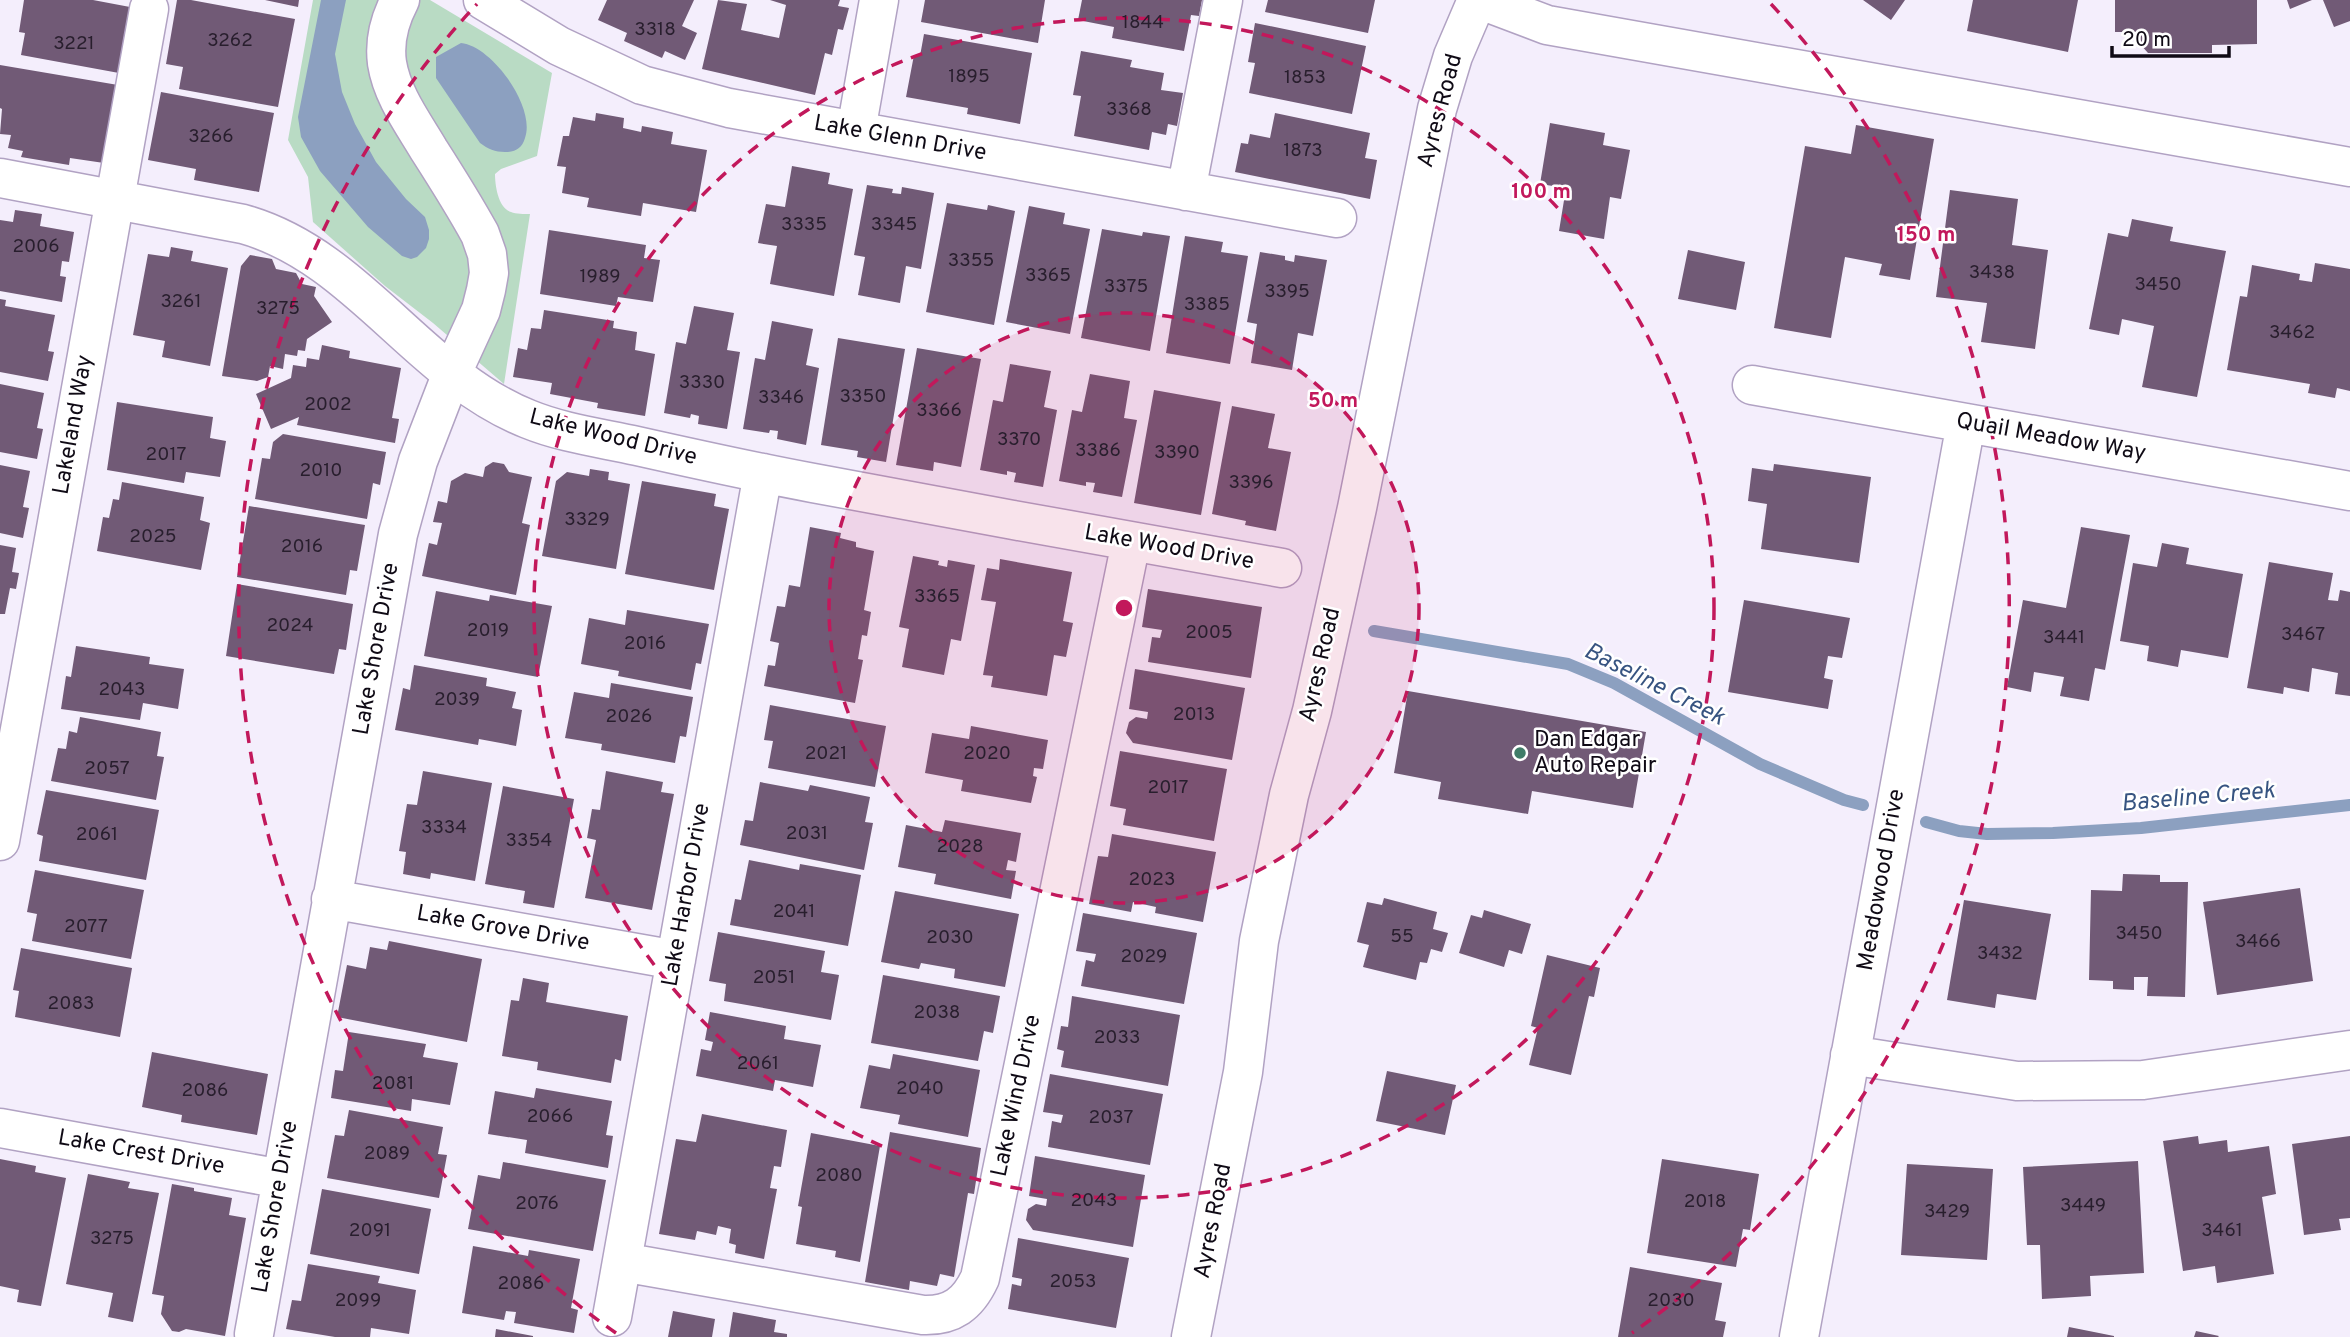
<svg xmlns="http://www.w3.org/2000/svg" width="2350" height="1337" font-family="Overpass,sans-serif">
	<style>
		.green { fill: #b9dbc4 }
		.water { fill: #8ca0c0 }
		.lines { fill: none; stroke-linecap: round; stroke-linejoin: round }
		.stream { stroke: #8ca0c0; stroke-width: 12 }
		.building { fill: #715a76 }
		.minor-casing { stroke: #b1a2c3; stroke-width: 41 }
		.tertiary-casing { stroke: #b1a2c3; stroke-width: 41 }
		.minor { stroke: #fff; stroke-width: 38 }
		.tertiary { stroke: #fff; stroke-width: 38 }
		.ring { fill: none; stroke: #c2185b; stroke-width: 3.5; stroke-dasharray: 12 9 }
		.poi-dot { fill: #3f7c68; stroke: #fff; stroke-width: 2.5 }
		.labels { text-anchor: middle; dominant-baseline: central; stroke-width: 5; stroke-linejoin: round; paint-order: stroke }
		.number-label { font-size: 19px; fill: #281e2d }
		.street-label { font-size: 23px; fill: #0f0a15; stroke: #fff }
		.poi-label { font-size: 23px; fill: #0f0a15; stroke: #fff; text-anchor: start }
		.water-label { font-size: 24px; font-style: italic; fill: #375481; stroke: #fff }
		.centre { fill: #c2185b; stroke: #fff; stroke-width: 3.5 }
		.ring-label { font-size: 21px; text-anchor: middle; font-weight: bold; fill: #c2185b; stroke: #fff; stroke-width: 5; stroke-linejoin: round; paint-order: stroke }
	</style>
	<rect width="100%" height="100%" fill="#f4eefc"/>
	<path class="green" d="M313 0H430L552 73 537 156 501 169 495 174C495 185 498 208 511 212 516 214 524 214 530 214L504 384 433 323 385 286 313 222 308 177 288 140Z"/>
	<path class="water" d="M321 0H346L335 54 342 92 355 124 376 162 406 199 425 217 429 230V239L426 248 417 257 411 259 402 256 368 227 320 171 301 137 298 117Z
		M461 43C492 46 536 107 525 138 522 148 516 152 505 152 495 152 488 149 480 143L436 78V57Z"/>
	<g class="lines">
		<path class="stream" d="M1374 631 1568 664 1614 683 1760 764 1844 800 1863 805
			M1926 822 1959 831 1987 834 2053 833 2141 828 2350 805"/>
	</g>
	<path class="building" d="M24 0H93L130 7 119 73 21 55 25 33 19 32Z
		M177 0H191L295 19 278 107 179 89 183 67 166 64Z
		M265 0H299L298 7Z
		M607 0H694L682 26 697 33 685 60 665 51 662 58 624 41 627 33 598 20Z
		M718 0 747 4 741 30 779 38 786 5 770 0H840L838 6 849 8 843 30 838 29 832 55 825 53 815 95 702 69Z
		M925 0H1045L1038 43 921 22Z
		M1082 0H1202L1199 16 1191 15 1184 51 1112 38 1114 27 1078 20Z
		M1268 0H1375L1368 33 1265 12Z
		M1863 0H1905L1891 20Z
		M1973 0H2078L2068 52 1967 31Z
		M2115 0H2257V44L2212 45V53H2148L2140 44 2139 32H2115Z
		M2287 0H2312L2290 9Z
		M2323 0H2350V21L2334 27Z
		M1255 23 1366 46 1352 114 1249 93 1255 63 1248 62Z
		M924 34 1032 53 1020 124 967 114 968 108 906 97 914 55 920 56Z
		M1081 51 1132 60 1130 67 1164 73 1161 90 1183 93 1177 126 1168 124 1166 135 1152 132 1149 150 1074 136 1081 96 1073 95Z
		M0 65 118 85 104 163 70 158 69 165 21 157 23 151 8 148 11 135 0 134 2 109 0 108Z
		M161 92 274 113 259 192 194 180 196 169 148 160Z
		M596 113 624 118 623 128 641 132 642 126 673 132 671 144 707 150 696 212 643 203 641 216 587 207 589 198 562 193 566 167 557 166 563 136H569L573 117 595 121Z
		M1275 113 1370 133 1365 158 1377 160 1370 199 1235 172 1241 143 1248 144 1250 134 1270 138Z
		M1550 123 1605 133 1603 145 1630 150 1621 199 1610 197 1604 239 1559 231 1566 188 1540 184Z
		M1856 125 1934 139 1910 280 1879 275 1882 264 1845 257 1831 338 1774 328 1805 146 1851 154Z
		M792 166 830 173 828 184 853 189 834 296 770 284 777 246 758 243 766 204 785 207Z
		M867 185 893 189 892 193 901 194 902 187 934 193 921 269 906 266 900 303 858 295 865 257 854 255Z
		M1950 190 2018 199 2012 245 2048 250 2035 349 1981 342 1987 303 1936 297Z
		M947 203 987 210 988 205 1015 211 994 325 926 312Z
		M1029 206 1065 213 1063 224 1090 229 1070 334 1006 322Z
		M15 210 42 214 40 226 74 232 69 262 62 261 60 276 66 277 62 302 0 291V220L13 222Z
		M2132 219 2173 227 2170 241 2226 251 2197 397 2142 387 2154 326 2122 319 2119 335 2089 329 2108 233 2128 237Z
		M1102 229 1142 236 1143 232 1170 236 1150 351 1081 338Z
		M549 230 646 245 644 258 660 260 653 302 618 297 616 306 540 294Z
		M1185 236 1223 242 1221 252 1248 256 1230 364 1166 353Z
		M171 247 193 251 191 261 228 268 210 366 162 357 165 341 133 335 148 254 169 257Z
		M1688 250 1745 262 1736 310 1678 299Z
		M1260 252 1285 256V260L1294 262 1295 255 1327 260 1313 336 1298 333 1292 370 1251 363 1257 324 1247 322Z
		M250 255 272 259 276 269 296 273 302 284 316 287 314 296 332 322 307 339 305 351 298 350 297 356 285 354 283 369 270 366 268 377 257 381 222 376 241 266Z
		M2315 263 2350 269V391L2337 388 2335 398 2308 393 2310 384 2227 370 2240 296 2247 297 2252 265 2300 274 2299 280 2312 282Z
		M0 299 6 300 5 306 55 315 48 351 54 352 48 381 0 372Z
		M694 306 734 313 727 350 740 352 727 429 698 424 699 416 691 414 690 418 664 413 676 342 686 344Z
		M544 310 614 321 613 328 637 332 635 350 655 354 645 416 597 408 598 403 550 394 552 383 513 377 518 348 527 350 531 328 541 329Z
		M772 321 813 329 806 365 819 368 806 445 777 439 778 431 770 430 769 433 743 429 755 358 765 360Z
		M838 338 905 349 886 462 857 457 858 451 821 445Z
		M322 345 350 351 349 358 401 368 392 418 399 419 395 443 297 425 299 417 271 429 256 394 291 378 293 365 306 367 307 358 319 360Z
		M917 348 981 359 961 467 934 462 933 471 896 465Z
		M1010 364 1051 371 1044 407 1057 410 1043 487 1014 482 1016 473 1007 471V475L980 470 993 400 1003 402Z
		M1090 374 1130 381 1124 418 1137 420 1122 497 1093 492 1095 483 1086 482V486L1059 481 1072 410 1082 412Z
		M0 384 44 393 37 428 43 429 37 459 0 452Z
		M1154 390 1221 402 1201 515 1134 503Z
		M117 402 213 417 210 438 226 441 220 477 186 472 184 483 107 470Z
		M1232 406 1275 414 1268 448 1291 452 1276 531 1245 525 1246 521 1212 514Z
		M283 434 386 452 380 485 373 483 367 519 255 499 262 458 270 459 273 442Z
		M493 462 504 464 509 472 532 477 522 523 530 525 516 595 422 576 429 543 437 545 442 523 433 522 438 501 447 503 451 481 465 473 483 477 485 467Z
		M1774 464 1871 477 1859 563 1761 549 1767 504 1748 501 1752 468 1773 471Z
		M0 465 30 471 23 507 29 508 23 538 0 533Z
		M590 469 609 472 608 480 630 484 616 569 542 556 556 481 567 472 589 476Z
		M642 481 716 494 714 506 729 509 714 590 625 574Z
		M122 482 204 497 200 520 210 523 201 570 97 551 103 517 109 518 113 499 119 500Z
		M249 506 365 525 357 571 350 570 346 595 237 577Z
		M810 527 841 533 840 538 856 542V547L874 551 864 610 871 612 867 636 862 635 858 659 863 660 855 703 764 686 768 665 775 666 779 643 770 641 777 606 785 607 789 585 800 587Z
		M2081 527 2130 535 2105 670 2095 668 2089 701 2060 696 2064 677 2034 672 2031 692 2007 687 2023 600 2066 608Z
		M2162 543 2189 548 2186 564 2243 574 2228 658 2181 650 2178 667 2147 661 2149 646 2120 641 2133 563 2157 567Z
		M0 545 16 548 12 572 19 573 16 589 10 588 5 614H0Z
		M913 556 939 561 938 565 947 567 948 560 975 565 961 641 951 639 944 675 902 667 909 629 899 627Z
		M1000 559 1072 572 1063 621 1073 623 1066 657 1054 655 1047 696 991 687 993 676 983 675 996 602 981 600 987 568 999 570Z
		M2269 562 2333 573 2328 600 2338 601 2340 590 2350 592V696L2335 694 2338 673 2312 668 2309 692 2284 687 2283 694 2247 688Z
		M237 584 353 604 346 650 339 649 334 674 226 656Z
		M1148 589 1262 607 1251 678 1148 662 1152 637 1160 638 1162 630 1142 627Z
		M436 591 489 601 490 595 552 606 538 677 424 656Z
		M1744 600 1850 618 1842 658 1828 656 1824 678 1833 680 1828 709 1728 692Z
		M627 610 709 624 701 664 696 663 691 690 618 676 619 671 581 664 589 618 625 625Z
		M76 646 150 657 149 664 184 669 178 709 143 703 140 720 61 709 66 676 71 677Z
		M414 665 487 678 486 686 516 692 512 708 522 710 516 746 479 739 478 745 395 730 403 688 410 690Z
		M1135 669 1245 688 1232 760 1133 743 1126 733 1129 722 1136 717 1147 719 1148 712 1129 709Z
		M611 683 693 697 686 737 680 736 675 763 601 750 602 744 565 738 574 692 609 698Z
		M1408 691 1646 732 1633 808 1532 791 1528 814 1438 799 1441 782 1394 773Z
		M770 705 886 726 875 787 768 768 773 741 764 740Z
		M80 717 161 732 157 756 164 757 156 800 51 781 58 748 66 749 69 731 77 733Z
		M971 726 1048 740 1043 769 1034 768 1033 776 1037 777 1031 803 961 791 963 780 925 773 932 733 969 739Z
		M1120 751 1227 769 1214 841 1123 825 1126 809 1110 806Z
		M423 771 492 783 475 881 431 873 430 879 403 874 406 852 399 851 407 804 417 805Z
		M606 771 663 782 661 792 674 794 652 910 585 898 596 840 587 838 592 809 600 810Z
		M760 782 808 791 810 785 870 797 865 822 873 823 864 870 740 845 745 820 753 821Z
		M503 786 574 799 554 908 523 903 525 891 485 884Z
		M46 790 159 810 146 880 39 861 43 836 37 834Z
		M945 820 1021 833 1016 862 1008 860 1006 870 1016 871 1011 899 934 884 936 874 898 867 906 825 942 832Z
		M1112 834 1216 852 1203 922 1155 913 1156 907 1133 902 1131 912 1089 904 1098 856 1108 857Z
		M749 860 799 870 800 864 861 875 848 946 730 925 735 899 741 900Z
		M35 870 144 890 131 959 32 941 37 914 27 912Z
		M2123 874 2160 875V882H2188L2185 997 2147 996 2148 977H2134V990L2113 989V981L2089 980 2091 890 2122 891Z
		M2300 888 2313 981 2217 995 2203 902Z
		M895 891 1019 914 1005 987 954 978 955 969 921 963 919 969 881 962Z
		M1384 898 1437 912 1433 929 1448 933 1442 952 1431 949 1427 963 1420 962 1416 980 1363 967 1369 945 1357 942 1367 902 1382 905Z
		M1964 900 2051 914 2036 1000 1997 994 1995 1008 1947 1000Z
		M1484 910 1531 924 1522 954 1509 950 1504 967 1459 953 1471 915 1482 918Z
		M1083 913 1197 933 1184 1004 1081 986 1086 960 1094 962 1096 954 1076 951Z
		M718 932 825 951 821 972 839 975 831 1020 724 1001 726 984 709 981Z
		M389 941 482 959 467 1042 337 1017 347 965 366 969 370 947 387 950Z
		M21 948 132 968 120 1037 15 1017 19 991 13 990Z
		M1547 955 1600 968 1594 997 1589 996 1571 1075 1529 1065 1538 1028 1531 1026Z
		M883 975 1000 996 993 1033 984 1031 978 1061 871 1043Z
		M523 978 549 983 546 1002 628 1016 621 1061 615 1059 611 1083 537 1070 538 1062 502 1056 511 1000 519 1001Z
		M1072 996 1180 1015 1168 1086 1061 1067 1064 1051 1057 1049 1061 1026 1068 1027Z
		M710 1012 786 1026 784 1039 821 1045 813 1087 775 1080 773 1091 696 1076 701 1049 711 1051 713 1042 705 1040Z
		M349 1032 426 1044 423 1057 458 1063 450 1105 412 1099 411 1111 331 1098 335 1070 343 1071Z
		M152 1052 268 1074 257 1135 181 1122 182 1115 142 1107Z
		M893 1054 980 1070 968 1137 898 1124 900 1115 860 1108 869 1065 890 1069Z
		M1387 1071 1456 1085 1445 1135 1376 1121Z
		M1050 1074 1163 1094 1150 1165 1048 1147 1052 1121 1061 1123 1063 1115 1043 1112Z
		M536 1088 612 1101 606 1135 613 1136 608 1168 525 1153 527 1140 488 1134 495 1091 534 1098Z
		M349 1110 443 1127 438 1154 447 1155 439 1198 327 1178 335 1135 344 1136Z
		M702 1114 787 1130 781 1167 774 1166 770 1188 777 1189 764 1259 735 1253 736 1245 729 1243 731 1229 718 1226 716 1235 697 1231 695 1240 659 1234 676 1139 696 1142Z
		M890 1132 981 1148 974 1194 968 1193 954 1277 940 1274 937 1286 910 1281 909 1290 865 1282Z
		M811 1133 880 1146 860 1262 835 1257 836 1251 796 1244 802 1207 798 1206Z
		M2198 1136 2199 1144 2227 1140 2228 1152 2269 1146 2276 1194 2262 1197 2274 1274 2217 1283 2215 1266 2183 1271 2163 1141Z
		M2350 1136V1218L2339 1219 2341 1230 2304 1235 2292 1144Z
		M1035 1156 1145 1175 1133 1247 1033 1230 1026 1220 1028 1209 1036 1204 1046 1206 1047 1199 1029 1196Z
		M0 1159 36 1166 35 1172 66 1178 41 1306 17 1302 19 1290 0 1286Z
		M1662 1159 1759 1174 1750 1230 1743 1229 1736 1267 1647 1253Z
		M2138 1161 2144 1273 2090 1276 2091 1296 2042 1299 2040 1245H2027L2023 1167Z
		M503 1162 606 1180 593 1251 468 1229 478 1175 500 1179Z
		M1907 1164 1993 1169 1987 1260 1901 1255Z
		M88 1174 130 1182 128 1188 159 1193 133 1322 108 1317 113 1293 66 1284Z
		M172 1184 194 1188V1191L232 1198 229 1215 246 1218 225 1336 186 1329 179 1332 172 1331 161 1314 164 1296 152 1294Z
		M322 1189 431 1209 419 1274 310 1254Z
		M1018 1238 1129 1258 1116 1328 1008 1309 1012 1284 1021 1286 1022 1279 1012 1277Z
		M473 1246 528 1256 529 1250 580 1259 571 1308 578 1310 574 1333 514 1323 516 1312 506 1311 504 1320 462 1313Z
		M308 1264 380 1276 378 1283 416 1290 409 1334 371 1328 370 1337H335L286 1329 292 1300 301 1301Z
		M1630 1267 1722 1283 1715 1320 1726 1322 1723 1337H1618Z
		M673 1311 715 1319 712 1337H668Z
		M733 1312 776 1320 774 1332 787 1334V1337H729Z
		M2069 1327 2114 1336V1337H2067Z
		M496 1329 533 1336V1337H495Z
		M2196 1331 2219 1336 2218 1337H2194Z"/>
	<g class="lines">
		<defs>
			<path id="minor" d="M483 0 559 46 642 85 729 108 1337 218
				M1481 0 1547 25 2350 167
				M856 131 879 0
				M0 178 243 224C358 256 419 376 528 419 562 433 601 438 637 446 695 459 754 472 813 483 969 512 1126 541 1282 568
				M1186 191 1223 0
				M1752 385 2350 491
				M0 841 149 9
				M331 899 676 960
				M1850 1055 2017 1081 2143 1080 2350 1050
				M0 1128 282 1179
				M622 1262 923 1315C952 1316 968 1304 980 1278L1131 542
				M612 1317 763 473
				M254 1334 398 534 418 461 452 373 481 310 486 290 489 273 487 254 480 234C464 205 447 178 429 150 413 123 392 95 387 63 384 41 390 19 400 0
				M1799 1337 1966 423"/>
			<path id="tertiary" d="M1191 1337 1243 1072 1259 941 1289 795 1312 711 1357 508 1437 109 1453 56 1477 0"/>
		</defs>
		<use href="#minor" class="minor-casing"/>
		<use href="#tertiary" class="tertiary-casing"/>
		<use href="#minor" class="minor"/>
		<use href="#tertiary" class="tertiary"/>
	</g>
	<circle cx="1124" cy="608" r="295" fill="#c2185b" fill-opacity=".12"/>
	<g class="ring">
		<circle cx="1124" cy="608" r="295"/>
		<circle cx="1124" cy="608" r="590"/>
		<path d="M616 1333A885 885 0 0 1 477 4M1771 4A885 885 0 0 1 1632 1333"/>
	</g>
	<circle class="poi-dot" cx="1520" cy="753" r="7"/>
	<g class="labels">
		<g class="number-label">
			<text x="1143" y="23">1844</text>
			<text x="655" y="30">3318</text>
			<text x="230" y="41">3262</text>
			<text x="74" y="44">3221</text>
			<text x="969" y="77">1895</text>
			<text x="1305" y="78">1853</text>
			<text x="1129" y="110">3368</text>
			<text x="211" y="137">3266</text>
			<text x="1303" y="151">1873</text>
			<text x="804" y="225">3335</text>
			<text x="894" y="225">3345</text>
			<text x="36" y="247">2006</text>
			<text x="971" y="261">3355</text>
			<text x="1992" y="273">3438</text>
			<text x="1048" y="276">3365</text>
			<text x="600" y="277">1989</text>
			<text x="2158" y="285">3450</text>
			<text x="1126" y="287">3375</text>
			<text x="1287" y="292">3395</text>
			<text x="181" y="302">3261</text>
			<text x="1207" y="305">3385</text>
			<text x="278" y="309">3275</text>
			<text x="2292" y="333">3462</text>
			<text x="702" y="383">3330</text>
			<text x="863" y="397">3350</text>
			<text x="781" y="398">3346</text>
			<text x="328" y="405">2002</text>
			<text x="939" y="411">3366</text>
			<text x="1019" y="440">3370</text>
			<text x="1098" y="451">3386</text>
			<text x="1177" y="453">3390</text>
			<text x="166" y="455">2017</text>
			<text x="321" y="471">2010</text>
			<text x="1251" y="483">3396</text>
			<text x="587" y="520">3329</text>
			<text x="153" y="537">2025</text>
			<text x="302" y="547">2016</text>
			<text x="937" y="597">3365</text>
			<text x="290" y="626">2024</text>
			<text x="488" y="631">2019</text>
			<text x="1209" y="633">2005</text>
			<text x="2303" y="635">3467</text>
			<text x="2064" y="638">3441</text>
			<text x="645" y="644">2016</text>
			<text x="122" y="690">2043</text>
			<text x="457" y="700">2039</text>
			<text x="1194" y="715">2013</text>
			<text x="629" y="717">2026</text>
			<text x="826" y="754">2021</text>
			<text x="987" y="754">2020</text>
			<text x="107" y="769">2057</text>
			<text x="1168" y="788">2017</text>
			<text x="444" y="828">3334</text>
			<text x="807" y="834">2031</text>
			<text x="97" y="835">2061</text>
			<text x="529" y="841">3354</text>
			<text x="960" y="847">2028</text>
			<text x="1152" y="880">2023</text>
			<text x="794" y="912">2041</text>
			<text x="86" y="927">2077</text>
			<text x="2139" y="934">3450</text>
			<text x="1402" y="937">55</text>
			<text x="950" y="938">2030</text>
			<text x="2258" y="942">3466</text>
			<text x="2000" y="954">3432</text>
			<text x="1144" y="957">2029</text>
			<text x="774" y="978">2051</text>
			<text x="71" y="1004">2083</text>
			<text x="937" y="1013">2038</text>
			<text x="1117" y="1038">2033</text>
			<text x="758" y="1064">2061</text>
			<text x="393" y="1084">2081</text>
			<text x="920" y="1089">2040</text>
			<text x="205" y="1091">2086</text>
			<text x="550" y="1117">2066</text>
			<text x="1111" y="1118">2037</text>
			<text x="387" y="1154">2089</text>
			<text x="839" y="1176">2080</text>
			<text x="1094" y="1201">2043</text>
			<text x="1705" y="1202">2018</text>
			<text x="537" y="1204">2076</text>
			<text x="2083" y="1206">3449</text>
			<text x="1947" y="1212">3429</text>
			<text x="370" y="1231">2091</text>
			<text x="2222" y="1231">3461</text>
			<text x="112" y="1239">3275</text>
			<text x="1073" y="1282">2053</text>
			<text x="521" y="1284">2086</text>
			<text x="358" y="1301">2099</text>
			<text x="1671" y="1301">2030</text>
		</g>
		<g class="street-label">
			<text transform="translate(1441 111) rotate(-75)">Ayres Road</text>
			<text transform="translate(900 139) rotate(10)">Lake Glenn Drive</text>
			<text transform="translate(74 425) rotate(-80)">Lakeland Way</text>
			<text transform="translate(613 438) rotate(14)">Lake Wood Drive</text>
			<text transform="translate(2051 438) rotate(10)">Quail Meadow Way</text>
			<text transform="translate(1169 548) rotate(10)">Lake Wood Drive</text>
			<text transform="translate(377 649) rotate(-80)">Lake Shore Drive</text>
			<text transform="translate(1321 665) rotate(-77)">Ayres Road</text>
			<text transform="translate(1882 880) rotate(-80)">Meadowood Drive</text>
			<text transform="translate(687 895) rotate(-80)">Lake Harbor Drive</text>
			<text transform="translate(503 929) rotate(10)">Lake Grove Drive</text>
			<text transform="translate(1017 1096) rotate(-78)">Lake Wind Drive</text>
			<text transform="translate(141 1153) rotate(10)">Lake Crest Drive</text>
			<text transform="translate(276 1207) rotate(-80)">Lake Shore Drive</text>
			<text transform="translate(1214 1221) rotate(-79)">Ayres Road</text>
		</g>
		<g class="poi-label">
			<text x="1534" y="740">Dan Edgar<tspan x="1534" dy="26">Auto Repair</tspan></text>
		</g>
		<g class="water-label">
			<text transform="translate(1654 685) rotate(27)">Baseline Creek</text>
			<text transform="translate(2198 798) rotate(-5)">Baseline Creek</text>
		</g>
	</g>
	<circle cx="1124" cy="608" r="10" class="centre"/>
	<g class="ring-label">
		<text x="1541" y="198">100 m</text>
		<text x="1926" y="241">150 m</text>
		<text x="1333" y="407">50 m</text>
	</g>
	<path d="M2112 46v10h117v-10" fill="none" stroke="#0f0a15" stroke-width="3.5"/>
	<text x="2122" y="46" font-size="21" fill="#0f0a15" stroke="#ffffff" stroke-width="5" paint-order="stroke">20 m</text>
</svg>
